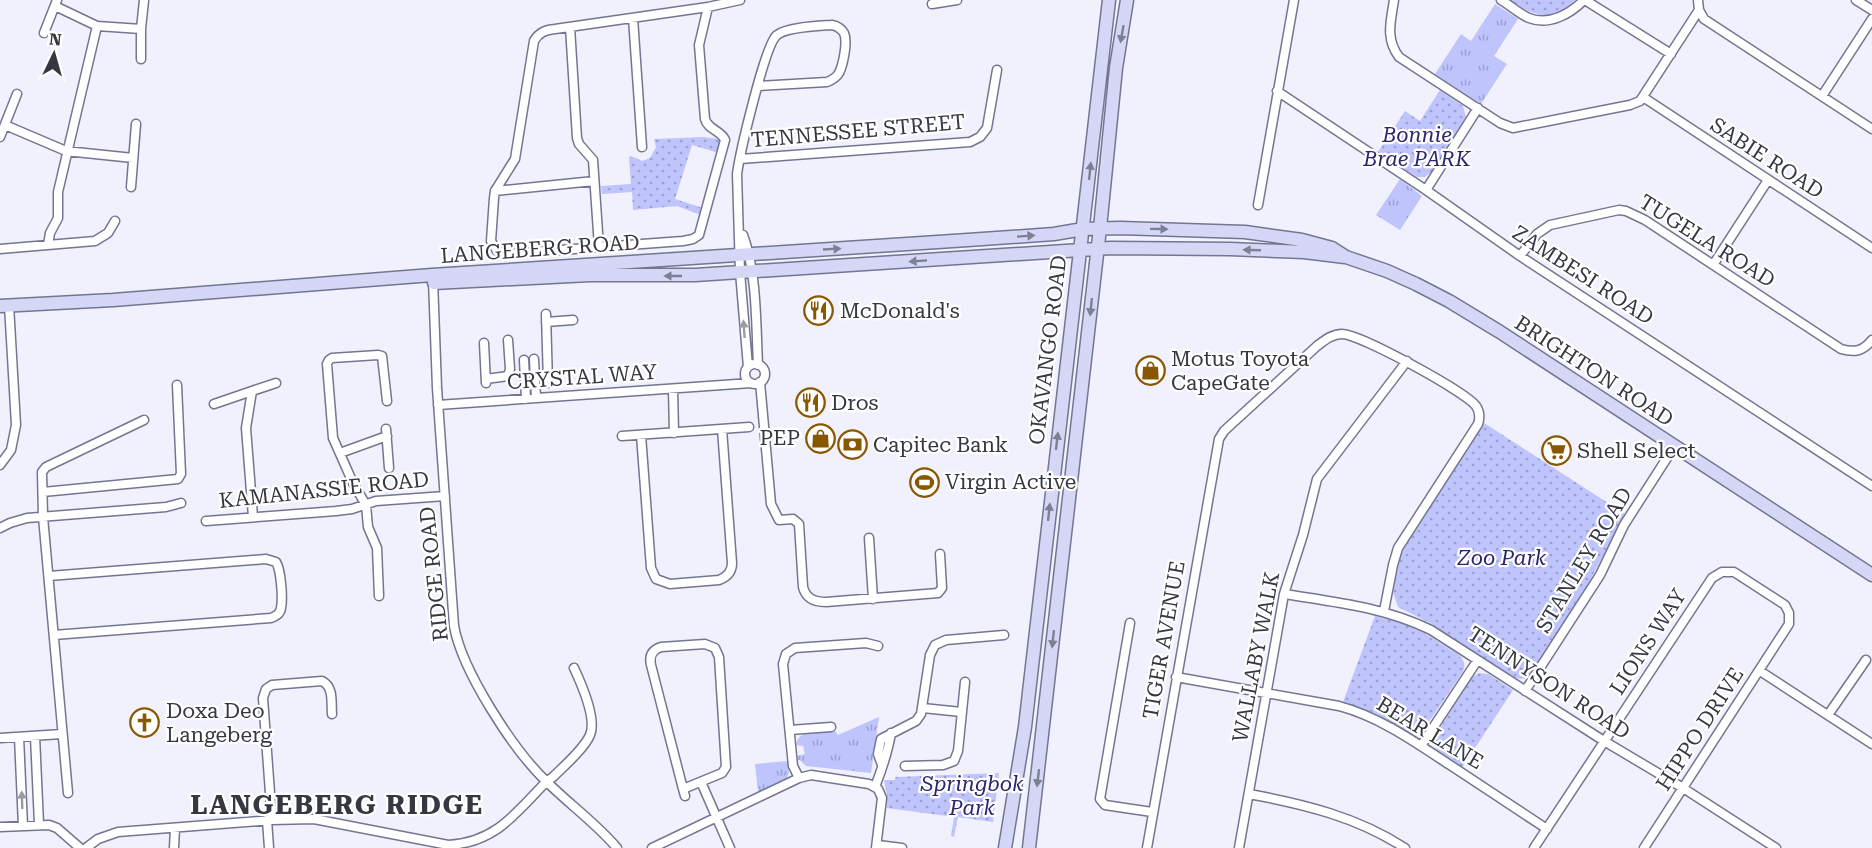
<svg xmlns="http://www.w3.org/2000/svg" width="1872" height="848" font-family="'Roboto Serif',serif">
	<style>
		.grass { fill: url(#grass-tufts) }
		.park { fill: url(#park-dots) }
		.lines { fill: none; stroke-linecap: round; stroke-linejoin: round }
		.street-casing { stroke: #737690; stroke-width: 11 }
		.secondary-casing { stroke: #737690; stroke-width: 15 }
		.street { stroke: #fff; stroke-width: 8 }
		.secondary { stroke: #d6d6f7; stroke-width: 12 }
		.oneway { fill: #7d7f93 }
		.oneway2 { fill: #9a9ba0 }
		.labels { text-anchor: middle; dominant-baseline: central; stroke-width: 4.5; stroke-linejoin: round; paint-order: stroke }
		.street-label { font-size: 21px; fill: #353742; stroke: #fff }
		.park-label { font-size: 21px; font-style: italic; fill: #2a256b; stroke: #fff }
		.poi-label { font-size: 21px; fill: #353742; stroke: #fff; text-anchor: start }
		.district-label { font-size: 27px; font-weight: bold; letter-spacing: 1.5px; fill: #353742; stroke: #fff }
	</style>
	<defs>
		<pattern id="grass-tufts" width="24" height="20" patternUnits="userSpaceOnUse" patternTransform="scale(1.5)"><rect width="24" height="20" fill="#bfc4fd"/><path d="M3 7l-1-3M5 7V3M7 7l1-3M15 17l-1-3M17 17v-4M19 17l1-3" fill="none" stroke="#9ca0ce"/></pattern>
		<pattern id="park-dots" width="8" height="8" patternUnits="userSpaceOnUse" patternTransform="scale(1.5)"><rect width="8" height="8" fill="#bfc4fd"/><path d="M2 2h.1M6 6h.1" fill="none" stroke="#9ca0ce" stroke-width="1.8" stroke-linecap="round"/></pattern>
	</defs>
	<rect width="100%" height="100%" fill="#f0f1fd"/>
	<path class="grass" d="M1495 4 1518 19 1494 56 1507 64 1481 104 1435 74 1461 34 1471 41Z
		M1400 179 1422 196 1400 230 1376 215Z
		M879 717 871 773 806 766 800 760H797V756L805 754 803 746 796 745C798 728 822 732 835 731L838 735Z
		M788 761 789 773 787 778 758 792 755 764Z"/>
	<path class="park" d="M1509 0H1575C1554 25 1532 15 1509 0Z
		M1440 90 1463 106 1466 117 1431 173 1424 177H1417L1378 152 1405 111 1420 121Z
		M703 137 719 139V143L722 144 719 153 692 145 675 199 703 208 701 215 677 206 633 210 632 192 602 194 601 186 631 184 629 157 631 156 642 161 650 158 656 147 654 139Z
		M1484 423 1625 514 1585 590 1529 675 1524 679 1514 678 1430 623 1398 607 1393 592 1401 553Z
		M1375 616 1413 626 1459 655C1465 661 1466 667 1462 673L1422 732 1416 734 1409 733 1377 714 1343 702Z
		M1479 673 1488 674 1513 690 1462 768C1451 760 1435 754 1433 739L1471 678Z
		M999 773 993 822 958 817 954 837 951 836 954 817 887 808V796L884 780H895V777Z"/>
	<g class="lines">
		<defs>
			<path id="street" d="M1394 0C1391 21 1385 38 1399 57L1500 123 1513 128 1630 105 1640 101 1699 10
				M1501 0C1510 5 1519 14 1529 18 1549 26 1570 14 1584 0
				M1585 0 1671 54
				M1698 0 1699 10 1704 19 1872 129
				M1856 0 1872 10
				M932 4 957 0
				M55 6 97 26 141 29
				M708 7 699 45 705 119C708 130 721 130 725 140L699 235 693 239 683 241 506 254 497 251 491 241 494 198 495 191 515 159 534 41C539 32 546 30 555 29L708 7 740 0
				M633 18 642 147
				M570 27 577 138 579 144 593 160 599 247
				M44 33 57 0
				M141 59V29L144 0
				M1277 91 1426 190 1520 256 1872 486
				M1822 96 1872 19
				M1643 97 1872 248
				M5 125 66 151 133 158
				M0 137 17 94
				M740 159 970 142 980 137 987 128 997 70
				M131 187 136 124
				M1426 190 1478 108
				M495 191 594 181
				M1258 205 1294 0
				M743 235C757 273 756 324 758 365
				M48 245 50 233 58 218V192L97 26
				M0 249 95 241 108 233 115 221
				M1520 256 1537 234 1550 225 1619 210 1626 211 1645 220 1841 349C1855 353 1863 351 1872 340
				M1713 265 1768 180
				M433 280 437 388 454 626C462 671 514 751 547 782 569 804 597 824 617 848
				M546 314 548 383
				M546 322 573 320
				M484 343 486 383
				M534 359 536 398
				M524 360 526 399
				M745 374a10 10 0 1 1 20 0a10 10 0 1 1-20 0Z
				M748 367 740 272 737 174C740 153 765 44 777 35 787 27 818 26 832 25 837 26 841 28 844 33 848 42 843 65 839 73 836 78 832 80 827 82L759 86
				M486 379 508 376 510 369 508 340
				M760 382 771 504 779 520 793 519 799 524 803 587C806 599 815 602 826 602L938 593 942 588 940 554
				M673 389 674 433
				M214 404 252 391
				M438 405 751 383
				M386 429 389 468
				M641 435 651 568 656 579 670 584 719 580C727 577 732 572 732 563L722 429
				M622 436 749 427
				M340 453 387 436
				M0 465 11 450 16 425 9 305
				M43 492 178 479 181 474 177 385
				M253 517 246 428 252 391 276 383
				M206 521 336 511 352 509 376 501 445 496
				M0 528 10 523 27 518 166 507 181 503
				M869 538 873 599
				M49 576 266 559 276 562C281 570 283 598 281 608 280 614 276 616 271 618L54 635
				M1284 594C1334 602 1384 607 1431 630L1604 741 1683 788 1776 848
				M379 596 377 548 368 527 366 505 353 483 333 438 327 364 329 360 332 358 378 355 382 356 387 401
				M1130 623 1100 799 1105 805 1152 812
				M1760 671 1872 744
				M1176 677 1339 706C1380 717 1415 742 1450 765 1482 786 1515 808 1547 829
				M1525 691 1600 575 1624 525 1674 447
				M923 708 961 712
				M1828 715 1866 660
				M790 730 831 727
				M35 736 39 824
				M19 737 23 826
				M0 738 62 734
				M1421 746 1477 661
				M882 765 878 754 881 739 916 721 921 714 930 655 935 645 946 640 1004 635
				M905 766 943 765 954 761 958 751 965 682
				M799 778 793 766 783 664 786 654 795 648 866 643 878 646
				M701 782 730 848
				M875 787C882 769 888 752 891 733
				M683 789 722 773 726 767 719 657 715 648 705 644 661 647C652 650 649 656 651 665L683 789 685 796
				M68 793 43 517 42 472 46 467 144 420
				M1249 794C1304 804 1357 817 1405 848
				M267 820 269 848
				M272 820 263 698 266 689 272 685 322 681C334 687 331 702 332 714
				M0 827 49 825 57 828 80 848
				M878 845 902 848
				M86 848 98 839 118 832 272 820 314 819 448 845C495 843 516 813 546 782L553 777C564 766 584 749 590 735 597 719 581 683 574 668
				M174 848 175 828
				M652 848 799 778 811 775 869 784 878 789 882 798 876 848
				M1147 848 1219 439 1224 431 1317 346C1325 340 1332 334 1342 334 1360 334 1466 392 1476 406 1480 412 1480 418 1478 424L1398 548 1393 565 1384 611
				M1239 848 1284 594 1303 535 1317 479 1407 361
				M1534 848 1712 578 1722 572H1734L1785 605 1789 613V624L1644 848"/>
			<path id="secondary" d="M434 283 590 275H695L1111 248 1230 249 1304 252 1345 257
				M0 306 113 300 432 275 968 240 1054 234 1083 229 1120 228 1245 232 1302 240 1332 248 1346 257 1387 271 1416 284 1449 301 1500 332 1872 575
				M1005 848 1025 727 1109 0
				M1029 848 1100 228 1116 68 1127 0"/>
		</defs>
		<use href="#street" class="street-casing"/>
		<use href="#secondary" class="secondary-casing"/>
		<use href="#street" class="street"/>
		<use href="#secondary" class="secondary"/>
	</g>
	<defs><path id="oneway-solid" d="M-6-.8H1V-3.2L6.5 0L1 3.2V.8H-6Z" transform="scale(1.5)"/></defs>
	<g class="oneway">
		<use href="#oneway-solid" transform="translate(1122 34) rotate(100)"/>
		<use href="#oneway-solid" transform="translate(1090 171) rotate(-84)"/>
		<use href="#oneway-solid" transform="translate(1159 229) rotate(1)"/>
		<use href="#oneway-solid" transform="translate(1026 236) rotate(-4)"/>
		<use href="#oneway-solid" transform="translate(832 249) rotate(-3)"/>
		<use href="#oneway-solid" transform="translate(1252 250) rotate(-178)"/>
		<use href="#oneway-solid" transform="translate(918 261) rotate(176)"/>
		<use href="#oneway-solid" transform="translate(673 276) rotate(180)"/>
		<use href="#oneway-solid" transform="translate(1091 307) rotate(96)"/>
		<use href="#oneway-solid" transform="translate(1057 441) rotate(-83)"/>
		<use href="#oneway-solid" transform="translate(1049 512) rotate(-84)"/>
		<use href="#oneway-solid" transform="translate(1053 639) rotate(96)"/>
		<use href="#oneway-solid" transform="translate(1038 778) rotate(97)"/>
	</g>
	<g class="oneway2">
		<use href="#oneway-solid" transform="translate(744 329) rotate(-94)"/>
		<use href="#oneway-solid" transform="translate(22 800) rotate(-92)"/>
	</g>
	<defs>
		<symbol id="restaurant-ring" viewBox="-11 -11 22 22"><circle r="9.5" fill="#fff" stroke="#8a5701" stroke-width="1.5"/><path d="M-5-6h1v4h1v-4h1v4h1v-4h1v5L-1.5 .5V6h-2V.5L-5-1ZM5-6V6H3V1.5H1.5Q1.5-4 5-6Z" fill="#8a5701"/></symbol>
		<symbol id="shop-ring" viewBox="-11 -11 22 22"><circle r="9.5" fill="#fff" stroke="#8a5701" stroke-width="1.5"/><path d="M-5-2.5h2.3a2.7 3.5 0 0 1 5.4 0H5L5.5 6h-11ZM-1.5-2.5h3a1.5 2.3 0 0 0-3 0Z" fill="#8a5701"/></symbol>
		<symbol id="bank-ring" viewBox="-11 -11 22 22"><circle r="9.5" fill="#fff" stroke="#8a5701" stroke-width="1.5"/><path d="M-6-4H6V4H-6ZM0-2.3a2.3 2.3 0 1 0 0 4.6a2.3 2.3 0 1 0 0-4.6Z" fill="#8a5701"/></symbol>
		<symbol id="supermarket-ring" viewBox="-11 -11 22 22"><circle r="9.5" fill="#fff" stroke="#8a5701" stroke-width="1.5"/><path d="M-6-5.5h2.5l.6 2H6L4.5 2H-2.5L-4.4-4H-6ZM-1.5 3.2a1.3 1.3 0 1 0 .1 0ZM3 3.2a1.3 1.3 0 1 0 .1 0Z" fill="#8a5701"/></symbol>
		<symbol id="stadium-ring" viewBox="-11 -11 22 22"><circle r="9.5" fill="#fff" stroke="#8a5701" stroke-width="1.5"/><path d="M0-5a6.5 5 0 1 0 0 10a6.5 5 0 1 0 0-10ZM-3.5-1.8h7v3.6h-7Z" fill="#8a5701"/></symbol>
		<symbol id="church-ring" viewBox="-11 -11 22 22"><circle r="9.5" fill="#fff" stroke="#8a5701" stroke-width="1.5"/><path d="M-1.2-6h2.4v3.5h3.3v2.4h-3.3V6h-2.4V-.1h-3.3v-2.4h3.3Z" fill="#8a5701"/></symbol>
	</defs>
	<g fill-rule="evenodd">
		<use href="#restaurant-ring" x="802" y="294" width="33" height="33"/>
		<use href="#shop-ring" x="1134" y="354" width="33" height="33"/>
		<use href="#restaurant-ring" x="794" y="386" width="33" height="33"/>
		<use href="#shop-ring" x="804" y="422" width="33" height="33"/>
		<use href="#bank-ring" x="836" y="428" width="33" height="33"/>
		<use href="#supermarket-ring" x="1540" y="434" width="33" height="33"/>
		<use href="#stadium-ring" x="908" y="466" width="33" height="33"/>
		<use href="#church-ring" x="128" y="706" width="33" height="33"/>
	</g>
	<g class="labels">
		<g class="street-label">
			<text transform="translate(858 131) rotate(-5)">TENNESSEE STREET</text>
			<text transform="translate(1767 158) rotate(33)">SABIE ROAD</text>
			<text transform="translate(1707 241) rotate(32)">TUGELA ROAD</text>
			<text transform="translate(540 249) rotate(-4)">LANGEBERG ROAD</text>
			<text transform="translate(1583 275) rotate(33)">ZAMBESI ROAD</text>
			<text transform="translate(1048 350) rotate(-83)">OKAVANGO ROAD</text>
			<text transform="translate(1594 371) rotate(33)">BRIGHTON ROAD</text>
			<text transform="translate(582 377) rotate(-4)">CRYSTAL WAY</text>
			<text transform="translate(324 490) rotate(-6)">KAMANASSIE ROAD</text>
			<text transform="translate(1584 560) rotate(-59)">STANLEY ROAD</text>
			<text transform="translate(434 574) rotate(-96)">RIDGE ROAD</text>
			<text transform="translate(1164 640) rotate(-80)">TIGER AVENUE</text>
			<text transform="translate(1648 642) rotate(-57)">LIONS WAY</text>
			<text transform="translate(1256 657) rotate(-79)">WALLABY WALK</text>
			<text transform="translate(1549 683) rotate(33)">TENNYSON ROAD</text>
			<text transform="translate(1700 729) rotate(-57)">HIPPO DRIVE</text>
			<text transform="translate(1430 733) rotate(31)">BEAR LANE</text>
		</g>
		<g class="park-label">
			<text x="1417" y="135">Bonnie<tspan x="1417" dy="24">Brae PARK</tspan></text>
			<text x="1502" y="558">Zoo Park</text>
			<text x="972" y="784">Springbok<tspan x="972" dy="24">Park</tspan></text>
		</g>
		<g class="poi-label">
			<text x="840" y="311">McDonald's</text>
			<text x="1171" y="359">Motus Toyota<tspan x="1171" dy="24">CapeGate</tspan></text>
			<text x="831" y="403">Dros</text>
			<text x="800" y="438" text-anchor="end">PEP</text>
			<text x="873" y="445">Capitec Bank</text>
			<text x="1577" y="451">Shell Select</text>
			<text x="945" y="482">Virgin Active</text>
			<text x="166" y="711">Doxa Deo<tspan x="166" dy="24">Langeberg</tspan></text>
		</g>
		<g class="district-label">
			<text x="337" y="805">LANGEBERG RIDGE</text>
		</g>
	</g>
	<g transform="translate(54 54) rotate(5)" stroke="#ffffff" stroke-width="4.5" paint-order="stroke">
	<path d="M0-4.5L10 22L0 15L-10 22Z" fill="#353742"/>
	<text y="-9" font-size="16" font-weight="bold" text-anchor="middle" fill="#353742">N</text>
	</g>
</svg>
